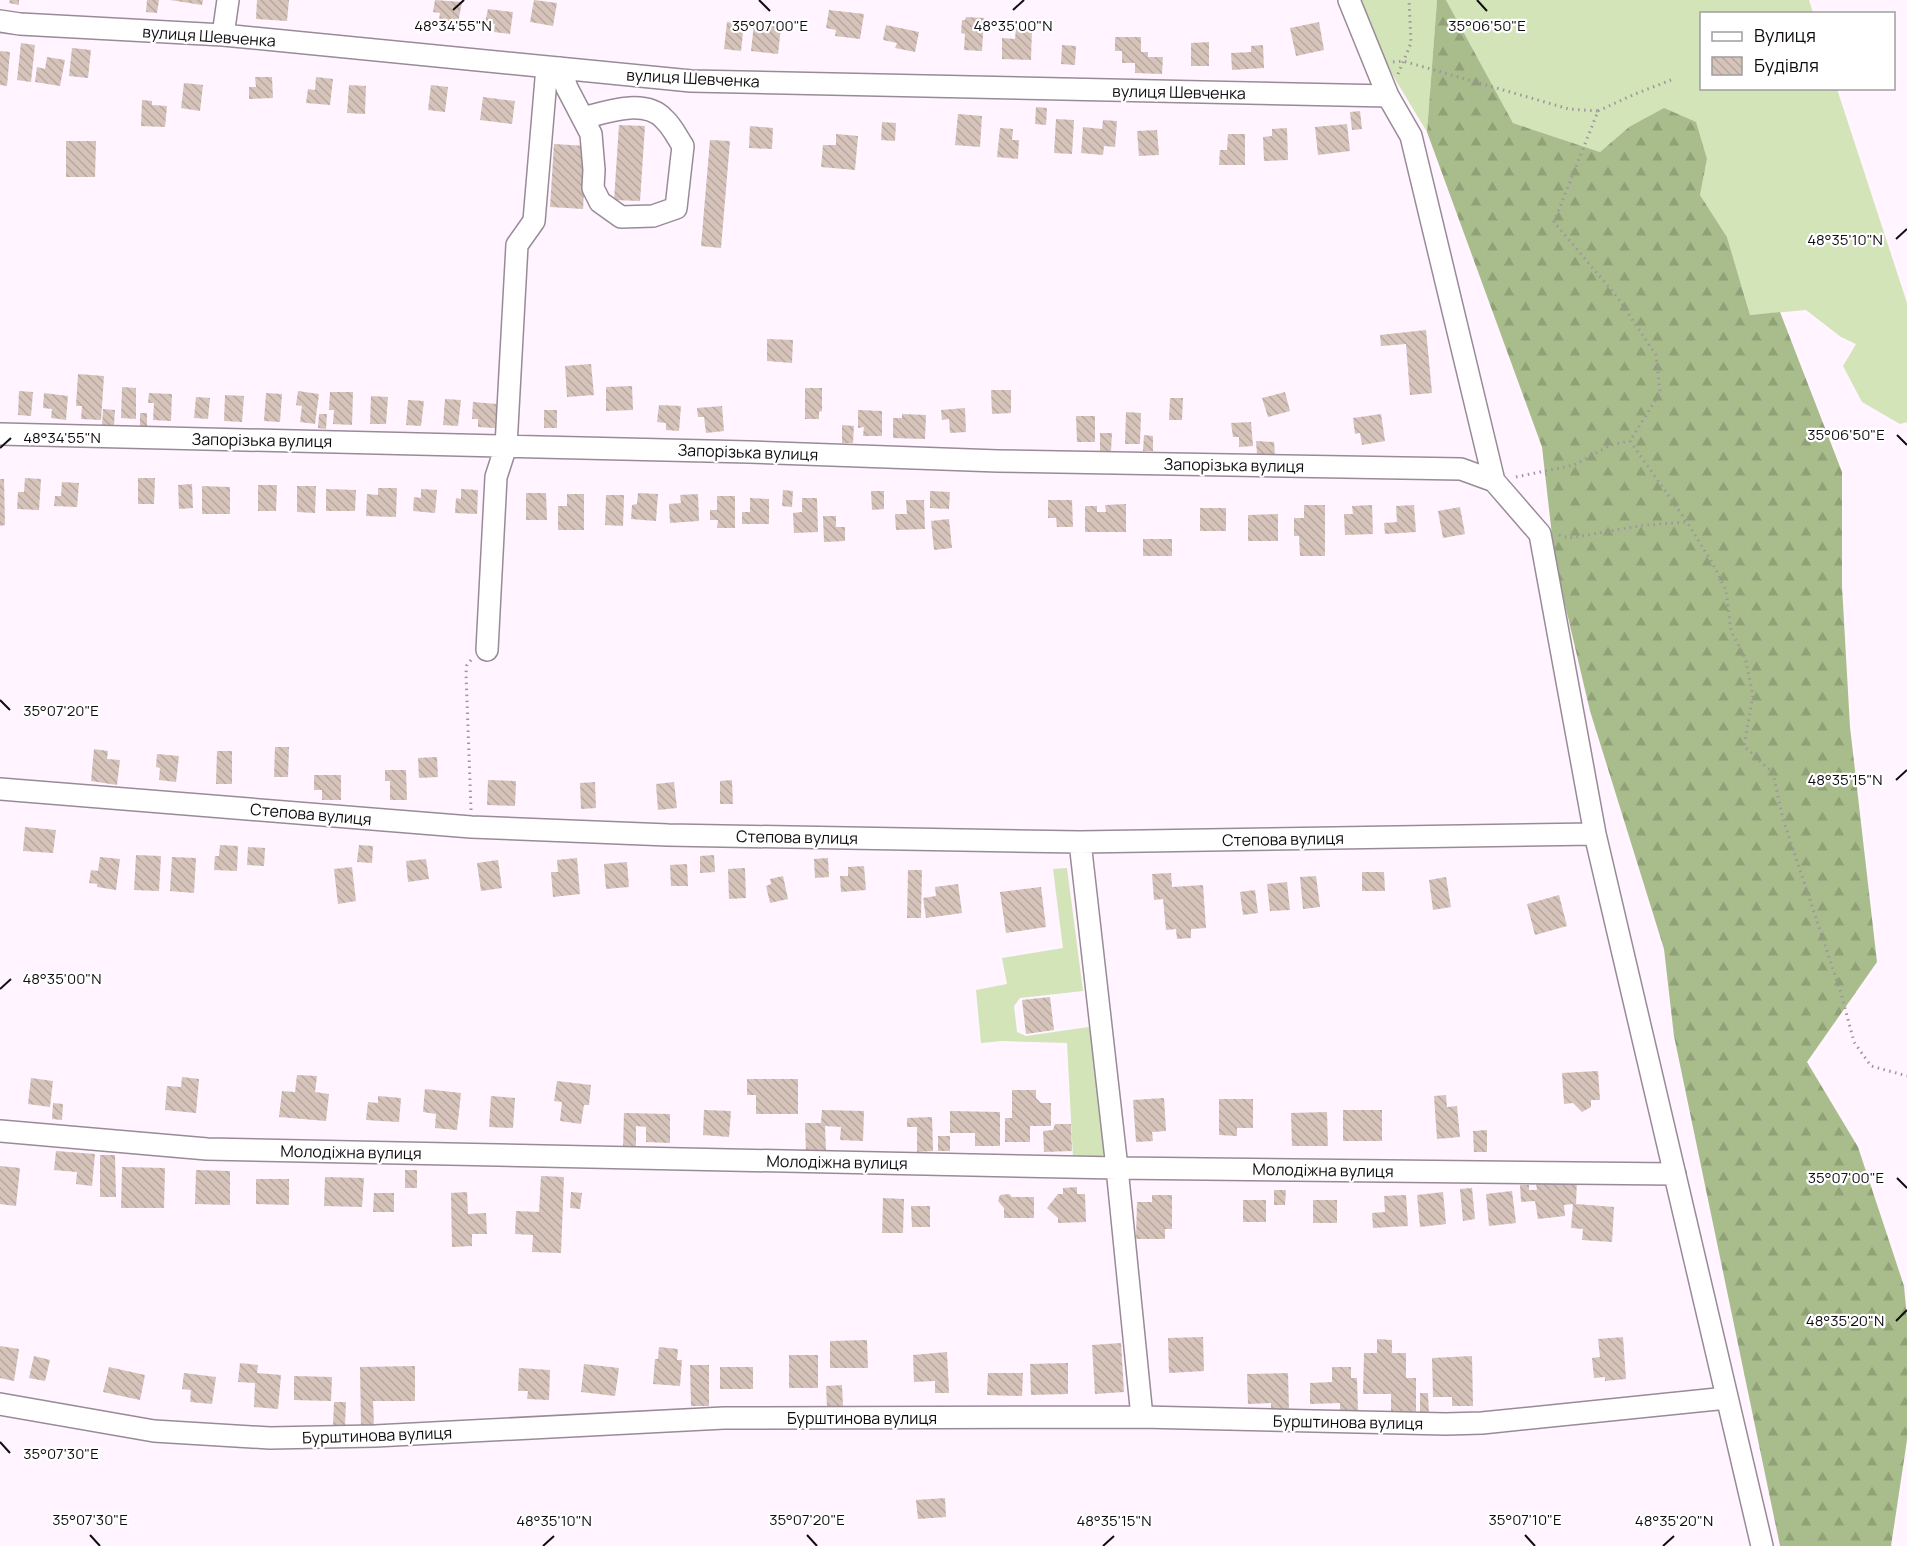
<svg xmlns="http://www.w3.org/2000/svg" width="1907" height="1546" font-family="Manrope,sans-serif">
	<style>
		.grass { fill: #d2e4b8 }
		.forest { fill: url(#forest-firs) }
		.building { fill: url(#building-back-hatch) }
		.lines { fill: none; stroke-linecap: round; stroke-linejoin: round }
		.minor-casing { stroke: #988b97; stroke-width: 24 }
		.path { stroke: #9e969e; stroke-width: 3; stroke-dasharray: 1.5 4.5; stroke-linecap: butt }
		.minor { stroke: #fff; stroke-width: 21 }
		.ticks { fill: none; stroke: #100c10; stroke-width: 2 }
		.labels { text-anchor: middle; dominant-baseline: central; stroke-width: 4.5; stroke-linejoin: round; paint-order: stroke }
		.street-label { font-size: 16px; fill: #100c10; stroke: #fff }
		.ticks-label { font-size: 15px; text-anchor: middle; fill: #100c10; stroke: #fff; stroke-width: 4.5; stroke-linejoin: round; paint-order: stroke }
	</style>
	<defs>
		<pattern id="forest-firs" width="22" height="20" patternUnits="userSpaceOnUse" patternTransform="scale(1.5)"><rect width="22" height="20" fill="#a9bd8c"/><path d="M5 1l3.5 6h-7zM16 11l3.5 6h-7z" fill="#90a178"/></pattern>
		<pattern id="building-back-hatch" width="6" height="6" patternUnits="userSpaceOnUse" patternTransform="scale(1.5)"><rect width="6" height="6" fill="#d6c4bb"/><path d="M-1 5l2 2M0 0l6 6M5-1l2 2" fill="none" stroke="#b7a7a0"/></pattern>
	</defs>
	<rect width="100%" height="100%" fill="#fff4ff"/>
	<path class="grass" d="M1361 0H1437L1427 132 1389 69Z
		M1446 0H1809L1813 13 1702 14V88L1837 89 1907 303V422L1900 424 1862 402 1843 366 1856 344 1841 337 1806 310 1750 315 1727 237 1700 195 1707 159 1629 127 1600 152 1513 123Z
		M1067 868 1083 991 1020 998 1014 1006 1017 1032 1026 1036 1089 1027 1100 1094 1107 1150 1102 1156 1073 1157 1067 1043 1002 1041 981 1043 976 990 1007 984 1002 958 1063 948 1053 869Z"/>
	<path class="forest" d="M1437 0H1446L1513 123 1600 152 1629 127 1664 108 1696 122 1707 159 1700 195 1727 237 1750 315 1780 312 1842 472V586L1850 727 1877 962 1807 1062 1858 1147 1904 1286 1907 1318V1440L1891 1546H1780L1674 1036 1664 949 1590 711 1555 562 1542 447 1427 132Z"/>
	<path class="building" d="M10 0H19V5L9 3Z
		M147 0H159L157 13 146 12Z
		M170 0H203L202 5Z
		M257 0H289L287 21 256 19Z
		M435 0 462 2 457 28 438 25 440 13 433 12Z
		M534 0 557 3 553 26 530 22Z
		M488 9 513 12 510 34 494 32 495 24 485 23Z
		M829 10 864 14 860 39 835 36 836 30 826 28Z
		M966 17 984 18 982 51 964 50 965 34 961 33 962 20H965Z
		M727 22 744 24 741 51 724 49Z
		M1319 22 1324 50 1296 56 1290 28Z
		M754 24 781 27 778 54 751 51Z
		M886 25 919 32 915 52 895 48 897 43 883 40Z
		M1016 28H1032L1031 60 1002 59V38L1015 39Z
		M1115 37H1141V52H1148V57H1163L1162 74 1135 73V63H1122V51H1115Z
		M1209 42V66H1191V43Z
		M21 43 35 45 31 82 17 80Z
		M1062 45 1076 46 1075 65 1061 64Z
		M1263 45 1264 68 1232 70 1231 53 1251 52V46Z
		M72 48 91 50 88 78 69 76Z
		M0 51 10 52 7 86 0 85Z
		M47 57 65 60 60 86 35 82 37 67 45 69Z
		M255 77H272L273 98 249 99V87H256Z
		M316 77 333 79 330 105 306 103 308 89 315 90Z
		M184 83 203 85 200 111 181 108Z
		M349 85 366 86 365 114 347 113Z
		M431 85 448 87 445 112 428 110Z
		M483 97 515 101 512 124 480 120Z
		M142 100 152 101V105L167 106 165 127 141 126Z
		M1036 107 1047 108 1046 125 1035 124Z
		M1360 111 1362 129 1352 130 1350 112Z
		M958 114 982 116 980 147 955 145Z
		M1056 119 1074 120 1072 154 1054 153Z
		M1103 120 1117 121 1115 147 1104 146 1103 155 1081 153 1083 127 1102 129Z
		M882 122 896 123 895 141 881 140Z
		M1347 124 1350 151 1318 155 1315 127Z
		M619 125 645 126 640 201 614 200Z
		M750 126 773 128 772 149 749 148Z
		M1000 128 1013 129 1012 140H1019L1018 159 997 157Z
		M1287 128 1288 160 1264 161 1263 137 1272 136V129Z
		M1157 130 1159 155 1139 156 1137 131Z
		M836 134 858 136 855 170 821 167 823 145H836Z
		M1228 134H1245V165H1219L1220 150H1227Z
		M710 140 730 141 721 248 701 246Z
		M66 141H96L95 177H66Z
		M554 144 587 146 583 209 550 207Z
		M1426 330 1432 393 1410 395 1406 344 1381 346 1380 335Z
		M767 339 793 340 792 363 767 361Z
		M591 364 594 395 567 397 565 366Z
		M78 374 104 376 101 420 81 419 82 406H76Z
		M632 386 633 410 606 411V387Z
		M122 387 136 388V419L121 418Z
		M805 388H822V411L819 412V419H805Z
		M991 390H1011V413L992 414Z
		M19 391 33 392 31 416 18 415Z
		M298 391 319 394 315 424 300 422 302 406 296 405Z
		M330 392H353L352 425 333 424 334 410H329Z
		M1285 392 1290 411 1268 417 1262 398Z
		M44 393 68 396 66 420 51 418 52 409 43 408Z
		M149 393 172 394 171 421 153 420 154 403H148Z
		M266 393 282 394 280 422 264 421Z
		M225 395 244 396 242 422 224 421Z
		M371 396 388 397 386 424H370Z
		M196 397 210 398 208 419 194 418Z
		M1170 398H1183L1182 420H1169Z
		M445 399 461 400 458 426 443 425Z
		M408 400 424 401 421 426 406 425Z
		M473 402 497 404 495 428 478 427V419H472Z
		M659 405 681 406 679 431 666 430V423L657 422Z
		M722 406 724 431 706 433 704 417H698L697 408Z
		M965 408 966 432 950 433 949 419 942 420 941 410Z
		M103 409 115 410 114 425H102Z
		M544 410H557V428H544Z
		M858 410 882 411V436H863L864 427 858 428Z
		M1126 412 1141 413 1140 444H1125Z
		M140 413H147V426H140Z
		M319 414H327L326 429 318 428Z
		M902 414 926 415 925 439 893 438V418H902Z
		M1381 414 1385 441 1362 445 1360 433 1355 434 1353 418Z
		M1076 416H1095V442H1077Z
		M1251 422 1253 446 1239 447V437H1233L1231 423Z
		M842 425 854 426 853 443H842Z
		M1100 433H1112L1111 451H1100Z
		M1144 435 1153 436V451H1143Z
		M1256 441 1274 442 1275 454H1257Z
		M25 478 41 479 39 510 17 509 18 492H24Z
		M138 478H155L154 504H138Z
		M0 479H4L5 525 0 526Z
		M62 482 79 483 77 507 54 506 55 496H61Z
		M192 484 193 508 179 509 178 485Z
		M258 485H277L276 511H258Z
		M202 486 230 487V514H202Z
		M297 486H316L315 513 297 512Z
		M378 488H397L396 517 366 516 367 494 378 495Z
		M326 489 356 490 355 511H326Z
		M421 489 437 490 435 513 413 511 414 497 421 498Z
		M461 489 478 490 477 514 455 513 456 498 461 499Z
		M783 490 793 491 792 507 782 506Z
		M871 491H884V509L872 510Z
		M930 491 950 492 949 509 930 508Z
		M526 493H546L547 520H526Z
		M638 493 658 494 656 521 631 519 632 505 637 504Z
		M567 494H584V530H558V506H567Z
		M698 494 699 521 670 523 669 504 681 503 680 495Z
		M606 495H624L623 526 605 525Z
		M717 496H735V528H717L718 520H710V510H717Z
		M750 498 769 499V524H742V512H750Z
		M802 498H817L818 532 794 533 793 513 802 512Z
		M906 500H924L925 529 896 530 895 514H907Z
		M1048 500H1072L1073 527H1057L1056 518H1048Z
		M1126 504V532H1085V506H1097V512H1106L1105 505Z
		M1304 505H1325V556H1300L1299 536H1294V518H1304Z
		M1372 505 1373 534 1345 535 1344 514H1353L1352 506Z
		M1414 505 1416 532 1385 534 1384 523 1397 522 1396 506Z
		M1460 507 1465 534 1443 538 1438 511Z
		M1200 508H1226V531H1200Z
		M1278 514V541H1248V515Z
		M823 516H836V527H845V541L824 542Z
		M949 519 952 548 934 550 931 521Z
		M1143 539H1172V556H1143Z
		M275 747H289L288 777H274Z
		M94 749 108 751 107 759 120 760 117 785 91 781Z
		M217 751H232V784H216Z
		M157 754 179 756 176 782 159 780 160 768 156 767Z
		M437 757 438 777 419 778 418 758Z
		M385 770H406L407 800H390V781H385Z
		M314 775H341V800H322V790H314Z
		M488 780 516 781 515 806 487 805Z
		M732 780 733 804H720V781Z
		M595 782 596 808 581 809 580 783Z
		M674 782 677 808 658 810 656 784Z
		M25 827 56 830 53 853 23 851Z
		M220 845 238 846 237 871 214 870 215 856H219Z
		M359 845 373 846 372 863 357 862Z
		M248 847 265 848 264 866 247 865Z
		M136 855 161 856 159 891 134 890Z
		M714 855 715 872 700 873V856Z
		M100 857 120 859 116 890 97 887V884L89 883 91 870 98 871Z
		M172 857 196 858 194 893 170 891Z
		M577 858 580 894 553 897 551 872H558L557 860Z
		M828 858 829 877 815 878 814 859Z
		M426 859 429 879 408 882 406 861Z
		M498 860 502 888 481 891 477 863Z
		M627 862 629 887 606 889 604 864Z
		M687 864 688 886H671L670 865Z
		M864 866 866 890 841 892 840 876H848V867Z
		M352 867 356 901 338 904 334 869Z
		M745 868 746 898 729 899 728 869Z
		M908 870H922L921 918H907Z
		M1362 872H1384L1385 891H1362Z
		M1171 873 1172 887 1203 885 1206 928 1191 929V938L1177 939 1176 929 1166 930 1163 899 1154 900 1152 874Z
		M783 876 788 899 770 903 766 886 771 884 770 879Z
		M1316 876 1320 907 1303 909 1300 877Z
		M1446 877 1451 907 1433 910 1429 880Z
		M1287 882 1290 910 1270 911 1267 884Z
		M958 884 962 913 926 918 923 898 936 896 935 887Z
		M1041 887 1046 927 1006 933 1000 892Z
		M1255 890 1258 913 1243 915 1240 892Z
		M1559 895 1567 926 1535 935 1527 904Z
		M1050 997 1054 1030 1026 1034 1022 1000Z
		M1598 1071 1600 1100H1591V1107L1582 1112 1573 1103 1564 1104 1562 1073Z
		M297 1075 317 1076 315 1092 329 1094 326 1121 279 1117 282 1091 295 1092Z
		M182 1077 199 1079 196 1113 165 1110 167 1086 181 1087Z
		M31 1078 53 1081 50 1107 28 1104Z
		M747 1079H798V1114H756V1095H747Z
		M557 1081 591 1085 589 1105H584L581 1124 560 1121 562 1102 554 1101Z
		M425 1089 461 1093 457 1130 435 1128 436 1114 423 1112Z
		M1012 1090H1036V1098L1041 1103H1051V1126H1030V1142H1005V1118H1012Z
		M1446 1095 1447 1107 1457 1106 1460 1137 1437 1139 1434 1096Z
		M378 1096 401 1098 399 1122 366 1120 368 1102 378 1103Z
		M491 1096 515 1098 513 1128 489 1127Z
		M1164 1098 1166 1131 1152 1132 1153 1141 1136 1142 1133 1100Z
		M1219 1099H1253V1128H1237V1136L1219 1135Z
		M53 1103 63 1104 62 1120 52 1119Z
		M704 1110 731 1111 729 1137 703 1135Z
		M822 1110 864 1111 863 1141 840 1140 841 1127 825 1126 826 1152 806 1153 805 1123H821Z
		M1343 1110H1382V1141H1343Z
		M950 1111 1000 1112V1146H975V1133H950Z
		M1327 1112 1328 1146H1292L1291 1113Z
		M624 1113 670 1114V1143L646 1142V1127L636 1126V1146H623Z
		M932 1117 933 1151 917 1152V1127H907V1118Z
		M1055 1124H1071L1072 1151 1044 1152 1043 1131 1053 1130Z
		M1487 1130V1152H1474L1473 1131Z
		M938 1136H950V1151H938Z
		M56 1151 95 1154 92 1186 76 1184 77 1172 54 1170Z
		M100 1155H115L116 1197H100Z
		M0 1166 20 1168 16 1206 0 1204Z
		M122 1167 165 1168 164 1208H121Z
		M196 1170 230 1171V1205L195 1204Z
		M405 1170H417V1188H405Z
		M541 1176 564 1177 561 1253 532 1252 533 1235 515 1234 516 1211 539 1212Z
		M325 1177 364 1178 362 1207 324 1206Z
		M256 1179H289V1205L256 1204Z
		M1577 1180 1576 1204 1614 1207 1612 1242 1582 1240 1583 1229 1571 1228 1573 1204 1564 1205 1565 1216 1538 1219 1535 1201 1521 1202 1520 1185H1529V1190H1537L1536 1183Z
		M1077 1187V1194H1085L1086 1222 1058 1223V1218L1047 1208 1058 1194H1063V1188Z
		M1472 1188 1475 1219 1463 1221 1460 1189Z
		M1274 1190H1286L1285 1205H1274Z
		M1512 1191 1516 1223 1489 1226 1486 1194Z
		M467 1192 468 1214 486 1213 487 1234H472V1246L452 1247 451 1193Z
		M571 1192 582 1193 580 1209 570 1208Z
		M1443 1192 1446 1224 1420 1227 1417 1195Z
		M374 1193H394V1212H373Z
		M1009 1194 1012 1197H1034V1218H1004V1208L998 1201 1000 1195Z
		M1152 1195H1172V1229H1165V1239H1136L1137 1202H1152Z
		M1406 1195 1408 1226 1373 1228 1372 1213 1385 1212 1384 1196Z
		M883 1198 904 1199 903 1233H882Z
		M1243 1200H1266V1222H1243Z
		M1313 1200H1337V1223H1313Z
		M911 1206H930V1227H912Z
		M1203 1337 1204 1371 1169 1373 1168 1338Z
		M1623 1337 1626 1379 1605 1381V1377L1594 1378 1592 1358 1600 1357 1598 1339Z
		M1377 1339 1392 1340V1353H1406V1378H1416V1414L1391 1413V1394H1363L1364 1353H1377Z
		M867 1340 868 1368H830V1341Z
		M1121 1343 1124 1392 1095 1394 1092 1345Z
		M0 1346 19 1349 14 1381 0 1378Z
		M659 1347 678 1349 677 1360H682L680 1386 653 1384 655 1359H658Z
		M947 1352 949 1393H935V1381L914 1382 913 1355Z
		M789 1355H818V1388H789Z
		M34 1356 50 1360 45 1381 29 1378Z
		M1472 1356 1473 1406H1452V1397H1433L1432 1358Z
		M240 1363 258 1365 257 1373 281 1375 278 1409 254 1407 255 1383 238 1382Z
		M1068 1363V1394L1031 1395 1030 1364Z
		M584 1364 619 1368 615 1396 581 1392Z
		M690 1365H709V1406H691Z
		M415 1366V1401H373L374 1426H361L360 1367Z
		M109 1367 145 1375 140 1400 103 1392Z
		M720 1367H753V1389H720Z
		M1332 1367H1351V1378H1357L1358 1411H1340V1403L1310 1404V1383L1332 1382Z
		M519 1368 550 1370 549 1400 527 1399 528 1391H518Z
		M184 1373 216 1377 212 1404 190 1402 191 1390 182 1389Z
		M988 1373H1023L1022 1396 987 1395Z
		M1288 1373 1289 1411 1271 1412V1403L1248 1404 1247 1374Z
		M294 1376 332 1377 331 1401 294 1400Z
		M842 1385 843 1406 827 1407 826 1386Z
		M1420 1393H1428L1429 1415H1420Z
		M334 1402H346L345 1426H333Z
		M945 1498 946 1517 918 1519 916 1500Z"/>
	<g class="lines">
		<defs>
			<path id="minor" d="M1349 0 1388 96 1411 136 1494 481 1540 534 1595 834 1762 1546
				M0 21 20 24 223 35 691 81 1388 96
				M223 35 228 0
				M560 68 567 88 591 134 594 170 593 188 600 202 621 217 653 216 676 208 683 146C677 137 672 126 664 119 645 98 606 112 583 118
				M0 434 749 452 998 461 1461 469 1494 481
				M487 650 496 477 506 446 517 245 534 221 547 67
				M0 789 471 827 668 835 1080 842 1595 834
				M1080 842 1117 1168 1142 1417
				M0 1131 207 1149 1117 1168 1675 1174
				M0 1404 154 1431 270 1438 375 1436 724 1418 1142 1417 1446 1424 1482 1423 1727 1398"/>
		</defs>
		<use href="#minor" class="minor-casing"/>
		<path class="path" d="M1393 62 1403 61 1569 109 1598 111 1554 222 1618 298 1656 355 1660 393 1630 441 1687 522 1713 564 1726 591 1731 631 1745 657 1753 695 1744 746 1773 773 1783 819 1841 993 1854 1042 1871 1066 1907 1076
			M1398 74 1411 43 1409 0
			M1598 111 1635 94 1671 80
			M1516 477 1574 465 1611 445 1630 441
			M1559 535 1569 538 1645 525 1687 522
			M471 810 466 673 467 665 471 660"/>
		<use href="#minor" class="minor"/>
	</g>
	<path class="ticks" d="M759 0 770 11M1477 0 1487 11M453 10 464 0M1013 10 1024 0M1896 239 1907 229M1897 435 1907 445M0 448 11 438M0 700 10 710M1896 780 1907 770M0 989 11 979M1897 1178 1907 1188M1896 1321 1907 1310M0 1442 10 1453M90 1535 100 1546M807 1535 817 1546M1525 1535 1535 1546M543 1546 554 1536M1103 1546 1114 1536M1663 1546 1674 1536"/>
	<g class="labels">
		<g class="street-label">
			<text transform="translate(209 36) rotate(4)">вулиця Шевченка</text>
			<text transform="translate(693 78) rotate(3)">вулиця Шевченка</text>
			<text transform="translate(1179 92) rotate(1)">вулиця Шевченка</text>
			<text transform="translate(262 440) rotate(1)">Запорізька вулиця</text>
			<text transform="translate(748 452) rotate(2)">Запорізька вулиця</text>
			<text transform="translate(1234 465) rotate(1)">Запорізька вулиця</text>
			<text transform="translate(311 814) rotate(5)">Степова вулиця</text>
			<text transform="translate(797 837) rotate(1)">Степова вулиця</text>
			<text transform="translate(1283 839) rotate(-1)">Степова вулиця</text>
			<text transform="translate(351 1152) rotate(1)">Молодіжна вулиця</text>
			<text transform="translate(837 1162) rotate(1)">Молодіжна вулиця</text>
			<text transform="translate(1323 1170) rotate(1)">Молодіжна вулиця</text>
			<text x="862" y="1418">Бурштинова вулиця</text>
			<text transform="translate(1348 1422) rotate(1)">Бурштинова вулиця</text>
			<text transform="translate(377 1435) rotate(-2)">Бурштинова вулиця</text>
		</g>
	</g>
	<g class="ticks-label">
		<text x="453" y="31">48°34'55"N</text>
		<text x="1013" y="31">48°35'00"N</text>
		<text x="770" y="31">35°07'00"E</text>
		<text x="1487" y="31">35°06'50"E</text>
		<text x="1845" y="245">48°35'10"N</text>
		<text x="1846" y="440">35°06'50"E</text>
		<text x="62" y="443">48°34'55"N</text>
		<text x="61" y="716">35°07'20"E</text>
		<text x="1845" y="785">48°35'15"N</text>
		<text x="62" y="984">48°35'00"N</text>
		<text x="1846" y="1183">35°07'00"E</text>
		<text x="1845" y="1326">48°35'20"N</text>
		<text x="61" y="1459">35°07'30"E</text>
		<text x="90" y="1525">35°07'30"E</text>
		<text x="807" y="1525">35°07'20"E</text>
		<text x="1525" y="1525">35°07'10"E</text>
		<text x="554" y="1526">48°35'10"N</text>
		<text x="1114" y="1526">48°35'15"N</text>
		<text x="1674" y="1526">48°35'20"N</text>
	</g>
	<rect x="1700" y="12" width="195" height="78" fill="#ffffff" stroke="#9f9e9f" stroke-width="1.5"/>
	<rect x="1712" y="32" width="30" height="9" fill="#ffffff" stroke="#9f9e9f" stroke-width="1.5"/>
	<text x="1754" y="42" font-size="18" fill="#100c10">Вулиця</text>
	<rect x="1712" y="57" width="30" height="18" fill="url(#building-back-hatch)" stroke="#9f9e9f" stroke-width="1.5"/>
	<text x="1754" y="72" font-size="18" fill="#100c10">Будівля</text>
</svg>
